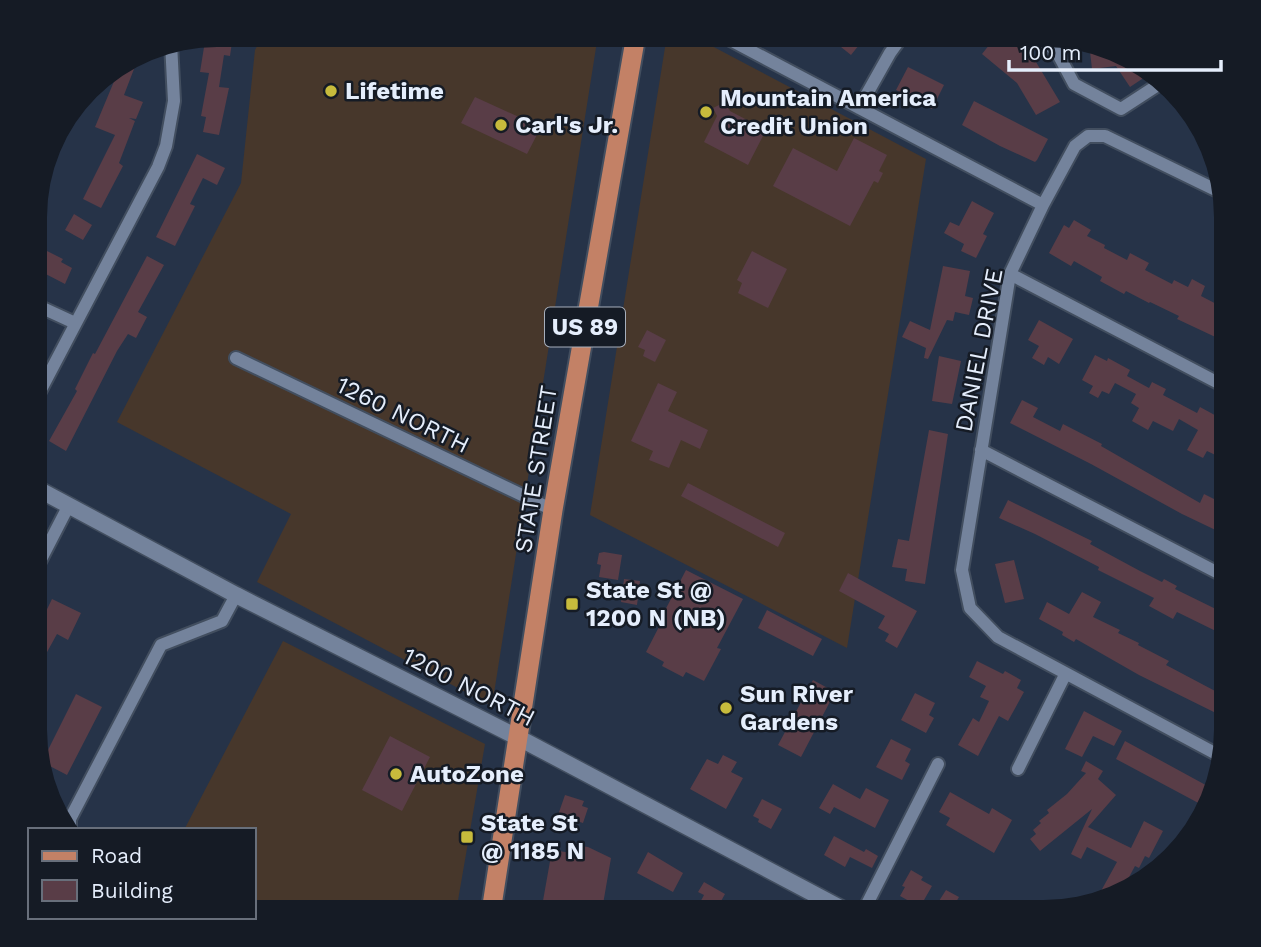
<svg xmlns="http://www.w3.org/2000/svg" width="1261" height="947" font-family="'Work Sans',sans-serif">
	<style>
		.commercial { fill: #47372b }
		.building { fill: #593d47 }
		.lines { fill: none; stroke-linecap: round; stroke-linejoin: round }
		.minor-casing { stroke: #424e5f; stroke-width: 16 }
		.tertiary-casing { stroke: #424e5f; stroke-width: 19 }
		.primary-casing { stroke: #424e5f; stroke-width: 23 }
		.minor { stroke: #74839c; stroke-width: 12 }
		.tertiary { stroke: #74839c; stroke-width: 16 }
		.primary { stroke: #c38166; stroke-width: 19 }
		.poi-dot { fill: #c7bb3c; stroke: #151b25; stroke-width: 2.5 }
		.labels { text-anchor: middle; dominant-baseline: central; stroke-width: 5; stroke-linejoin: round; paint-order: stroke }
		.shield { fill: #151b25; stroke: #a7afbc; stroke-width: 2 }
		.shield-label { font-size: 23px; font-weight: bold; fill: #e5eefc }
		.poi-label { font-size: 24px; font-weight: bold; fill: #e5eefc; stroke: #151b25; text-anchor: start }
		.street-label { font-size: 24px; fill: #e5eefc; stroke: #151b25 }
	</style>
	<rect width="100%" height="100%" fill="#263348"/>
	<path class="commercial" d="M263 35H598L492 706 257 582 291 514 117 422 241 183 255 50Z
		M667 35H691L926 159 847 648 590 515Z
		M283 641 485 744 456 912H254V830H184Z"/>
	<path class="building" d="M224 35 223 41 232 42 230 56 224 55 219 87 229 88 219 135 203 132 206 117 201 116 209 73 200 72 205 41 207 42 208 37Z
		M826 35H867L851 55Z
		M997 35H1003L1036 62 1060 102 1036 115 1017 83 982 54Z
		M1089 43 1113 49 1143 67 1148 75 1130 87 1116 66 1092 69Z
		M139 56 124 95 143 102 136 119 129 118 135 121 119 163 123 166 101 208 83 199 115 135 95 127 115 79 105 76Z
		M908 67 944 85 932 109 896 90Z
		M475 97 541 127 527 154 461 123Z
		M974 101 1048 139 1037 160 1035 162 1000 146 962 125Z
		M725 102 730 111 766 130 748 165 704 142 717 116 713 108Z
		M854 138 887 155 879 171 883 173 878 183 874 181 850 226 773 186 793 148 837 171Z
		M197 154 225 168 217 185 203 178 190 204 195 206 175 246 156 237Z
		M972 201 994 213 983 234 987 236 976 258 961 251 964 244 944 233 950 222 959 226Z
		M74 214 92 225 83 240 65 230Z
		M1074 220 1091 230 1087 236 1105 245 1104 248 1127 260 1130 253 1149 263 1145 270 1172 284 1174 280 1188 287 1192 279 1205 286 1201 296 1226 309V342L1177 319 1179 316 1150 302 1149 303 1126 291 1124 294 1100 281 1102 277 1074 261 1071 266 1049 253 1064 225 1069 228Z
		M37 246 63 259 61 262 72 268 65 284 36 269Z
		M752 251 787 269 768 308 738 293 742 283 737 280Z
		M147 256 164 265 138 312 147 317 136 338 128 334 117 351 66 451 49 441 77 391 75 389 93 353 95 354Z
		M943 266 970 271 965 296 973 298 969 315 955 312 953 321 947 320 928 359 924 358 926 348 902 337 910 321 930 330Z
		M1039 320 1073 339 1059 364 1048 357 1044 365 1032 358 1039 346 1028 340Z
		M647 330 666 340 655 362 643 356 645 350 638 347Z
		M1095 355 1107 361 1108 358 1130 370 1127 376 1149 388 1152 382 1166 389 1163 395 1197 413 1200 407 1222 419 1220 423 1226 426V460L1207 451 1203 458 1187 450 1198 430 1179 419 1173 431 1153 421 1148 430 1132 421 1139 408 1131 403 1136 394 1115 383 1109 394 1102 391 1098 398 1089 393 1093 386 1082 380Z
		M939 356 961 361 952 404 932 401Z
		M658 383 677 392 668 411 708 430 700 449 681 440 669 468 649 460 653 451 631 441Z
		M1022 400 1038 408 1033 417 1060 431 1063 424 1102 444 1101 446 1200 503 1204 494 1226 505V535L1182 514 1091 464 1010 423Z
		M929 430 948 434 925 584 905 581 907 569 892 567 898 539 909 541Z
		M688 483 785 533 778 547 681 496Z
		M1008 500 1092 541 1090 544 1140 571 1162 582 1164 579 1177 586 1175 589 1226 614V636L1177 612 1173 619 1149 606 1154 598 1098 570 1099 567 1035 534 999 518Z
		M604 552 622 555 618 580 599 577 601 565 597 564 599 553Z
		M1014 560 1024 599 1005 603 995 564Z
		M686 570 743 599 717 648 721 649 704 681 686 672 683 677 662 666 664 662 646 652 663 619 661 618Z
		M848 573 917 611 897 648 885 641 889 634 878 628 885 616 839 591Z
		M624 579 640 581 637 605 621 602Z
		M1082 592 1101 602 1093 617 1120 630 1118 633 1139 643 1138 645 1169 661 1166 665 1217 692 1226 676V718L1139 675 1076 639 1074 642 1062 635 1063 632 1039 619 1047 602 1069 614Z
		M52 599 81 613 68 640 57 634 36 672V632Z
		M767 610 822 639 813 656 758 628Z
		M977 661 1003 674 1005 671 1021 680 1017 688 1024 692 1008 721 999 716 978 756 958 745 973 718 979 722 989 701 980 697 986 686 969 677Z
		M813 680 835 692 801 757 778 745Z
		M915 693 935 703 929 715 934 718 926 733 901 720Z
		M76 694 102 707 67 775 42 762Z
		M1084 711 1122 731 1114 746 1093 736 1082 757 1065 749Z
		M390 736 430 757 402 811 362 790Z
		M891 739 911 749 905 761 910 764 902 780 876 767Z
		M1125 741 1213 789 1204 806 1116 759Z
		M723 755 737 762 731 772 743 778 726 809 690 789 707 759 718 764Z
		M1086 761 1103 771 1098 779 1116 795 1088 827 1131 848 1144 821 1163 831 1149 858 1145 856 1139 868 1135 866 1120 894 1096 900 1117 862 1087 847 1081 859 1071 854 1092 809 1040 851 1030 839 1036 834 1033 830 1041 823 1039 821 1049 813 1047 810 1067 794 1086 773 1081 771Z
		M833 784 860 799 866 788 889 800 875 828 834 807 830 814 819 808Z
		M950 792 989 814 992 808 1012 820 994 853 946 825 950 818 939 812Z
		M565 795 584 801 582 806 588 808 583 823 558 815Z
		M762 799 782 809 771 829 758 822 759 819 753 816Z
		M834 836 864 852 866 849 878 856 872 868 850 857 845 867 824 855Z
		M574 845 588 847 611 858 602 910 570 905V909L558 907 557 912H541L552 850 572 853Z
		M648 852 683 873 673 892 637 873Z
		M911 870 923 877 921 880 932 886 920 907 900 896 905 887 902 886Z
		M704 882 725 894 715 912H695L704 895 698 892Z
		M946 890 959 897 952 909 939 901Z"/>
	<g class="lines">
		<defs>
			<path id="minor" d="M721 35 1043 205
				M1039 35 1058 54 1074 84 1121 109 1164 81
				M859 108 890 53 903 35
				M1220 192 1105 136H1088L1075 146 1043 205 1010 274 962 570 970 608 998 637 1222 757
				M1010 274 1226 387
				M36 305 75 323
				M236 358 553 510
				M36 399 158 167 166 146 174 101 171 43
				M981 450 1226 577
				M36 569 69 505
				M1018 769 1065 675
				M70 830V819L161 645 222 621 236 595
				M863 912 938 764"/>
			<path id="tertiary" d="M36 488 236 595 519 738 848 912"/>
			<path id="primary" d="M491 912 553 510 636 35"/>
		</defs>
		<use href="#minor" class="minor-casing"/>
		<use href="#tertiary" class="tertiary-casing"/>
		<use href="#primary" class="primary-casing"/>
		<use href="#minor" class="minor"/>
		<use href="#tertiary" class="tertiary"/>
		<use href="#primary" class="primary"/>
	</g>
	<g class="poi-dot">
		<circle cx="331" cy="91" r="7"/>
		<circle cx="706" cy="112" r="7"/>
		<circle cx="501" cy="125" r="7"/>
		<rect x="565" y="597" width="14" height="14" rx="3.5"/>
		<circle cx="726" cy="708" r="7"/>
		<circle cx="396" cy="774" r="7"/>
		<rect x="460" y="830" width="14" height="14" rx="3.5"/>
	</g>
	<g class="labels">
		<rect class="shield" x="545" y="307.5" width="80" height="39" rx="5"/>
		<g class="shield-label">
			<text x="585" y="327">US 89</text>
		</g>
		<g class="poi-label">
			<text x="345" y="91">Lifetime</text>
			<text x="720" y="98">Mountain America<tspan x="720" dy="28">Credit Union</tspan></text>
			<text x="515" y="125">Carl's Jr.</text>
			<text x="586" y="590">State St @<tspan x="586" dy="28">1200 N (NB)</tspan></text>
			<text x="740" y="694">Sun River<tspan x="740" dy="28">Gardens</tspan></text>
			<text x="410" y="774">AutoZone</text>
			<text x="481" y="823">State St<tspan x="481" dy="28">@ 1185 N</tspan></text>
		</g>
		<g class="street-label">
			<text transform="translate(979 350) rotate(-79)">DANIEL DRIVE</text>
			<text transform="translate(403 415) rotate(26)">1260 NORTH</text>
			<text transform="translate(536 469) rotate(-81)">STATE STREET</text>
			<text transform="translate(469 687) rotate(27)">1200 NORTH</text>
		</g>
	</g>
	<path d="M0 0H1261V947H0ZM217 47H1044A170 170 0 0 1 1214 217V730A170 170 0 0 1 1044 900H217A170 170 0 0 1 47 730V217A170 170 0 0 1 217 47Z" fill="#151b25" fill-rule="evenodd"/>
	<rect x="28" y="828" width="228" height="91" fill="#151b25" stroke="#686f7b" stroke-width="2"/>
	<rect x="42" y="851" width="35" height="10" fill="#c38166" stroke="#686f7b" stroke-width="2"/>
	<text x="91" y="863" font-size="21" fill="#e5eefc">Road</text>
	<rect x="42" y="880" width="35" height="21" fill="#593d47" stroke="#686f7b" stroke-width="2"/>
	<text x="91" y="898" font-size="21" fill="#e5eefc">Building</text>
	<path d="M1009 60v10h212v-10" fill="none" stroke="#e5eefc" stroke-width="3.5"/>
	<text x="1020" y="60" font-size="21" fill="#e5eefc" stroke="#151b25" stroke-width="5" paint-order="stroke">100 m</text>
</svg>
